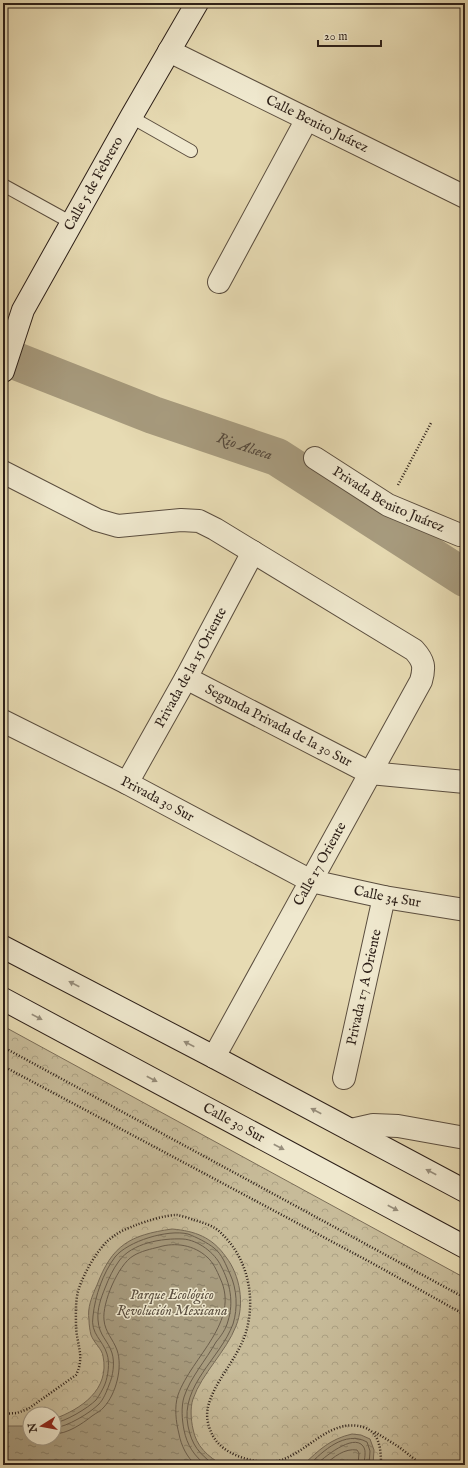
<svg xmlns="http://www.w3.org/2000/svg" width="468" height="1468" font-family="'IM FELL English',serif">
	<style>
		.park { fill: url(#park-crowns); stroke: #7a6d58; fill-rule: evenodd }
		.water { fill: url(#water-ripples); stroke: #766955 }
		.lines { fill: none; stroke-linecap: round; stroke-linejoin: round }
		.shore { stroke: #6a5d4b; stroke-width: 1 }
		.river { stroke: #a79b7e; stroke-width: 38 }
		.service-casing { stroke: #5b4e3f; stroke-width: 14 }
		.minor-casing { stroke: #5b4e3f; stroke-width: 24 }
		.secondary-casing { stroke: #2c1f18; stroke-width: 24 }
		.path { stroke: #2c1f18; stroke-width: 2.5; stroke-dasharray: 1 2; stroke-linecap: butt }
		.service { stroke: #efe8ce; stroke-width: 12 }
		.minor { stroke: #efe8ce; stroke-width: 22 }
		.secondary { stroke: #efe8ce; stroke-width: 22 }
		.oneway { fill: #978e7c }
		.labels { text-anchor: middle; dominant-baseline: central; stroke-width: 3; stroke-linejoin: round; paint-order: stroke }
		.street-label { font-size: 14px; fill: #2c1f18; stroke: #efe8ce }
		.park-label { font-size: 14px; font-style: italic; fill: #5a4e3f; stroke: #efe8ce }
		.water-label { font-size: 15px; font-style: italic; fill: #574a3c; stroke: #efe8ce }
	</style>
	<defs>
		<pattern id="park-crowns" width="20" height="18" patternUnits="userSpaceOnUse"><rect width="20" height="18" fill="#c7bb99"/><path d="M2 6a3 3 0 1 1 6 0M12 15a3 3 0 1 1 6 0" fill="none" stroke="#aba083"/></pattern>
		<pattern id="water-ripples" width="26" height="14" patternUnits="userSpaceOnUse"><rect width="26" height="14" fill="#a79b7e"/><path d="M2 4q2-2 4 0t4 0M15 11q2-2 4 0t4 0" fill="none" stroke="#887e66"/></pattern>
	</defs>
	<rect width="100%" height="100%" fill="#e7dbb3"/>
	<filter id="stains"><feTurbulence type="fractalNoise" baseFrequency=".005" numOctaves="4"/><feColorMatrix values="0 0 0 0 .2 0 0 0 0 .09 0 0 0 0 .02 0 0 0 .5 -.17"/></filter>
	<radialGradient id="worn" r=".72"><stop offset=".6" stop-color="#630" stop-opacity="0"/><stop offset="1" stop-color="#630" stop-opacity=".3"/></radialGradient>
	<path class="park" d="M3 1026 465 1278V1465H3ZM30 1414H54V1438H30Z"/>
	<path class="water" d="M172 1229C195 1231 212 1237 226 1257 240 1275 245 1304 236 1326 226 1352 202 1373 193 1399 190 1408 191 1420 193 1429 196 1446 208 1457 223 1465H3V1426H30V1438H54V1419C81 1409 110 1390 103 1356 102 1349 94 1343 91 1335 90 1331 89 1325 89 1320 87 1308 92 1296 97 1285 112 1245 130 1235 172 1229Z
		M352 1434 361 1435 370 1439 374 1450 373 1465H303C319 1450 330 1439 352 1434Z"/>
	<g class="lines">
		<path class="shore" d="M54 1423C65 1422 88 1408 96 1400 99 1396 103 1389 105 1384 108 1376 110 1363 107 1354 103 1340 90 1334 93 1316 95 1296 103 1273 115 1257 128 1241 168 1229 188 1234 196 1237 208 1243 214 1248 222 1254 226 1265 230 1274 237 1289 238 1308 233 1324 220 1359 180 1385 188 1426 192 1446 199 1453 214 1465
			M54 1428C67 1427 90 1413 99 1404 103 1400 107 1391 109 1385 113 1376 115 1363 112 1353 108 1340 99 1336 98 1320 97 1309 101 1298 105 1288 109 1278 113 1269 119 1261 132 1243 162 1238 183 1239 198 1240 215 1253 221 1266 230 1283 234 1302 228 1321 226 1329 221 1336 216 1342 206 1360 190 1378 184 1397 181 1407 182 1420 184 1430 187 1445 194 1456 206 1465
			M54 1434C67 1434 82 1424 92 1416 96 1413 101 1411 104 1407 116 1394 123 1367 117 1350 113 1339 105 1332 104 1320 102 1303 118 1265 133 1256 141 1251 151 1249 159 1247 175 1242 194 1245 207 1257 213 1262 217 1271 220 1278 241 1322 192 1356 178 1395 174 1407 176 1422 179 1434 181 1445 187 1458 196 1465
			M309 1465C323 1451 345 1430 367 1442L370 1451 369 1465
			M316 1465C323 1458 353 1433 363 1446 367 1451 364 1459 364 1465
			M325 1465C333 1457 345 1448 357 1450L359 1453 358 1465"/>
		<path class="river" id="s1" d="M3 356 153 415 277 457 465 578"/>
		<defs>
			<path id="service" d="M131 117 191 151
				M3 185 72 223"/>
			<g id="minor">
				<path id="s2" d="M169 51 465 197"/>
				<path d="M219 282 307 119"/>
				<path id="s3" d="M315 458 388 505 460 535 465 534"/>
				<path d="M3 472 97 520 118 526 181 520 199 521 215 529 414 650C424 661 425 667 421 681L214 1057"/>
				<path id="s4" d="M186 678 370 773 465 782"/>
				<path id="s5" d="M3 721 127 783 311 881 384 897 465 910"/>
				<path id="s6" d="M127 783 186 678 253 552"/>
				<path id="s7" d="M344 1078 384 897"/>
				<path d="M351 1130 373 1125 398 1126 465 1138"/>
			</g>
			<g id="secondary">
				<path id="s8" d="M3 371 23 310 131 117 197 3"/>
				<path d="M3 947 214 1057 465 1191"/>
				<path id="s9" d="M3 999 465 1247"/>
			</g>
		</defs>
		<use href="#service" class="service-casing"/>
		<use href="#minor" class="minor-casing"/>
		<use href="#secondary" class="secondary-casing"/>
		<path class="path" d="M398 485 431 423
			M3 1047 465 1298
			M3 1066 372 1263 465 1315
			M3 1414 17 1413 28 1409 76 1375C85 1357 77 1345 76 1327 76 1315 75 1300 79 1288 84 1273 100 1244 114 1236 120 1231 129 1228 136 1225 147 1221 165 1215 177 1215 182 1216 189 1218 194 1220 204 1223 215 1226 222 1234 248 1259 256 1298 246 1332 238 1359 214 1381 208 1407 205 1419 210 1434 218 1443 231 1458 266 1467 284 1459 310 1449 332 1418 363 1427 380 1432 381 1450 381 1465
			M375 1432 399 1447 422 1465"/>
		<use href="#service" class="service"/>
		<use href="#minor" class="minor"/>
		<use href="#secondary" class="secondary"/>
	</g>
	<defs><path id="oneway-solid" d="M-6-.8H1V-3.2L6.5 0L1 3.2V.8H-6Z"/></defs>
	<g class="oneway">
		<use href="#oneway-solid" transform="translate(74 984) rotate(-153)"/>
		<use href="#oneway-solid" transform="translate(37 1017) rotate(28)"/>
		<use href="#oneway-solid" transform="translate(189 1044) rotate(-153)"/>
		<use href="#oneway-solid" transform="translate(152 1079) rotate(28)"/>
		<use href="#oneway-solid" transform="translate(316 1111) rotate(-152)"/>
		<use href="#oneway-solid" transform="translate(279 1147) rotate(28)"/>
		<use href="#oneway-solid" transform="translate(431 1172) rotate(-152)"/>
		<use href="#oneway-solid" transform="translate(393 1208) rotate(28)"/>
	</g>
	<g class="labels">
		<g class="street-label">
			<text stroke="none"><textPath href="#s2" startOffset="165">Calle Benito Juárez</textPath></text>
			<text stroke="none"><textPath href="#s8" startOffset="209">Calle 5 de Febrero</textPath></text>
			<text stroke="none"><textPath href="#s3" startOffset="85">Privada Benito Juárez</textPath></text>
			<text stroke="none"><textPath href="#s6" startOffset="132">Privada de la 15 Oriente</textPath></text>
			<text stroke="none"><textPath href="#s4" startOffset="104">Segunda Privada de la 30 Sur</textPath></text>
			<text stroke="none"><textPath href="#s5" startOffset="173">Privada 30 Sur</textPath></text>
			<text transform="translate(320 864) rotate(-61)">Calle 17 Oriente</text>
			<text stroke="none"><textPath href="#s5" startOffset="425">Calle 34 Sur</textPath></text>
			<text stroke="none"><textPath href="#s7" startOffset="93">Privada 17 A Oriente</textPath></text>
			<text stroke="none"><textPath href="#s9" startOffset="262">Calle 30 Sur</textPath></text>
		</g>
		<g class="park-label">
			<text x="172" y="1295">Parque Ecológico<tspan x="172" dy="16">Revolución Mexicana</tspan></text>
		</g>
		<g class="water-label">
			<text stroke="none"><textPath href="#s1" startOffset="258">Rio Alseca</textPath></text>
		</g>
	</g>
	<rect width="468" height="1468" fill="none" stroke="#e7dbb3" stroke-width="16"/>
	<rect x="4" y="4" width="460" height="1460" fill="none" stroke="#2c1f18" stroke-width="2"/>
	<rect x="8" y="8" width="452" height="1452" fill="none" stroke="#2c1f18"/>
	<g transform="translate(42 1426) rotate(259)"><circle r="19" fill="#efe8ce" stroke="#a19885"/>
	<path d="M0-3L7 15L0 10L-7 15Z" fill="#8f2418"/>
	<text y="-6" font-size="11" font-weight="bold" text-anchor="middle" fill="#2c1f18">N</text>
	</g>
	<path d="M318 40v6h63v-6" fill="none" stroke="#2c1f18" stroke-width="2"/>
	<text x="324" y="40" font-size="12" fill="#2c1f18" stroke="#efe8ce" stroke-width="3" paint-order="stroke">20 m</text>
	<rect width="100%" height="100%" filter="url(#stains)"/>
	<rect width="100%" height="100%" fill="url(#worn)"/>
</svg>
